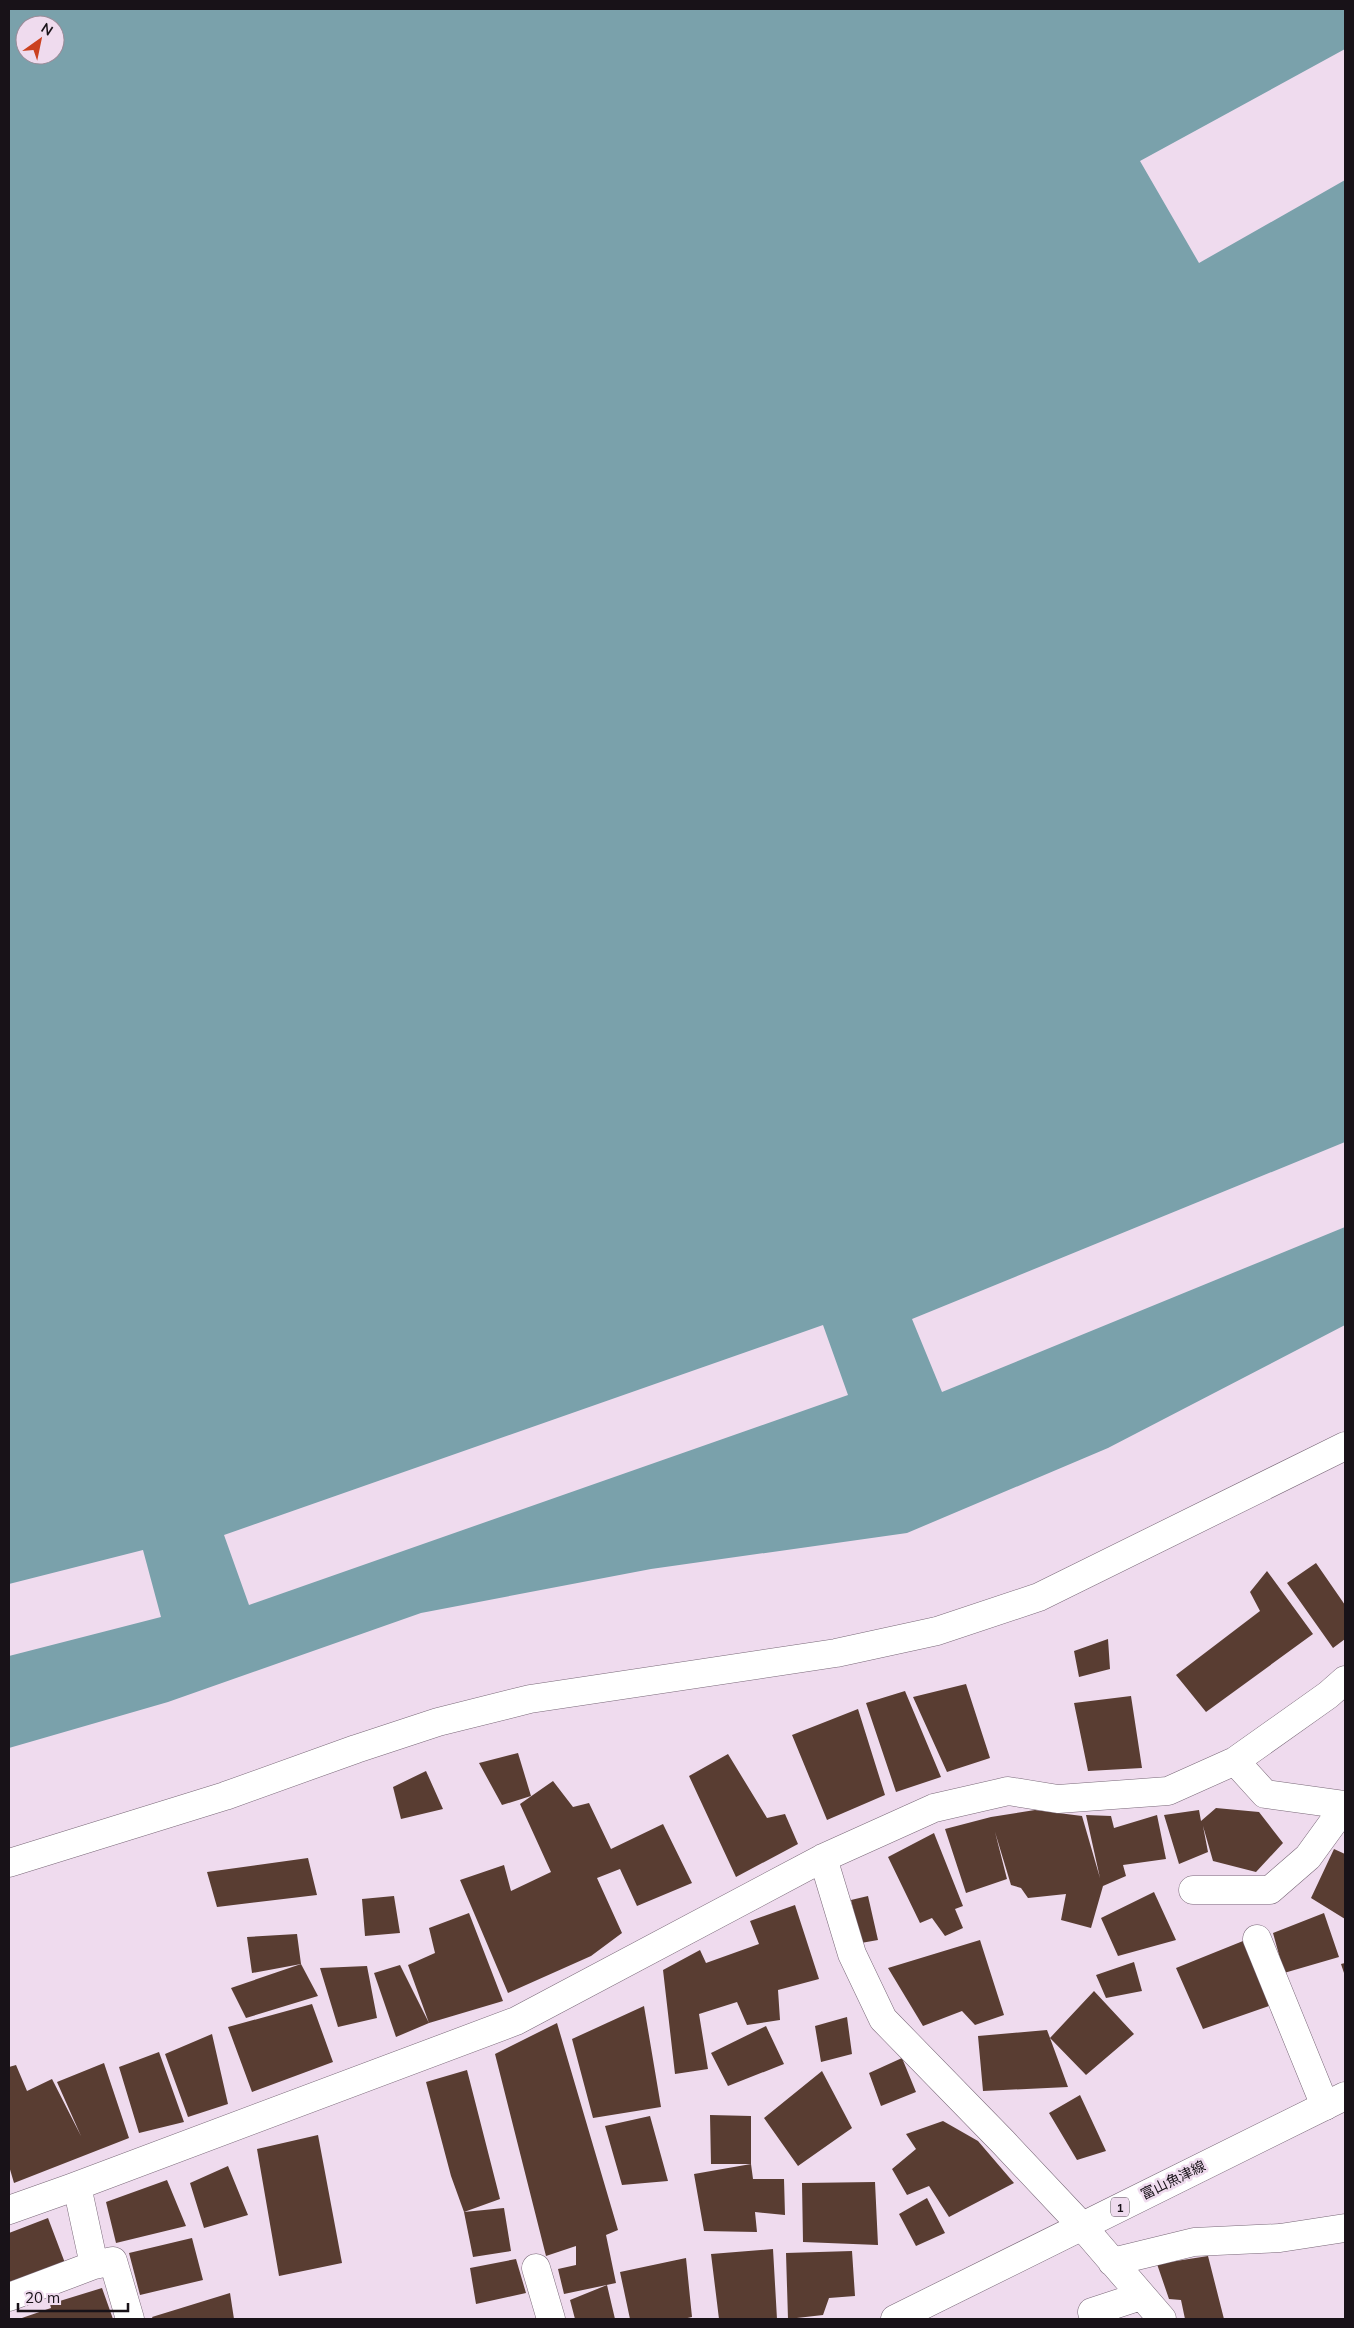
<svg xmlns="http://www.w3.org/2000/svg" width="1354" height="2328" font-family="Mulish,'Noto Sans JP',sans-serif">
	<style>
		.water { fill: #7aa1ab; fill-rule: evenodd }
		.pier { fill: #efdbee }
		.building { fill: #593d32 }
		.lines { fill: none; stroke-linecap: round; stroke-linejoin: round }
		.minor-casing { stroke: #796878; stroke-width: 29 }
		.major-casing { stroke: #796878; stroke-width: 29 }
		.minor { stroke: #fff; stroke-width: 28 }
		.major { stroke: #fff; stroke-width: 28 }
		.labels { text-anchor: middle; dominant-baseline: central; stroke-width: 5; stroke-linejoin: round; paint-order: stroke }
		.shield { fill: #efdbee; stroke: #584e58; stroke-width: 1 }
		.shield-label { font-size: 12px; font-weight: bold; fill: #181218 }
		.street-label { font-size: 14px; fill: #181218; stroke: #efdbee }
	</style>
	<rect width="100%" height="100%" fill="#efdbee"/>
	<path class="water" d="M9 9H1345V49L1140 161 1199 263 1345 180V1325L1108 1448 907 1533 651 1569 421 1613 168 1702 9 1748ZM25 25H55V55H25Z"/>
	<path class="pier" d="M1345 1142V1227L942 1392 912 1319Z
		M823 1325 848 1395 249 1605 224 1535Z
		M143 1550 161 1617 9 1656V1584Z"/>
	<path class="building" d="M1316 1563 1345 1605V1639L1333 1648 1287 1583Z
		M1267 1571 1313 1634 1206 1712 1176 1675 1260 1611 1250 1592Z
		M1108 1639 1110 1669 1079 1677 1074 1651Z
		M966 1684 990 1758 947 1772 913 1697Z
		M905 1691 941 1777 896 1792 866 1703Z
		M1131 1696 1142 1768 1088 1771 1074 1703Z
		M858 1709 885 1795 827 1820 792 1735Z
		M518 1753 531 1796 502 1805 479 1763Z
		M728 1754 767 1818 785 1814 798 1844 736 1877 689 1776Z
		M426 1771 443 1809 401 1819 393 1787Z
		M553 1781 573 1807 589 1803 611 1849 663 1824 692 1883 637 1906 620 1869 597 1878 622 1933 591 1956 508 1993 460 1880 504 1865 511 1891 551 1872 520 1804Z
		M1216 1808 1259 1812 1283 1843 1256 1872 1213 1861 1203 1826 1208 1852 1179 1864 1164 1815 1199 1810 1201 1821Z
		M1035 1810 1082 1816 1100 1878 1086 1815 1111 1816 1114 1828 1157 1815 1166 1859 1123 1865 1126 1876 1103 1886 1091 1928 1061 1920 1066 1894 1028 1898 1021 1888 1011 1885 995 1832 1007 1879 966 1893 945 1829 991 1817Z
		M934 1833 963 1906 955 1909 963 1928 945 1936 932 1918 920 1923 888 1857Z
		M1334 1849 1345 1854V1919L1311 1898Z
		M308 1858 317 1895 217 1907 207 1872Z
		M1154 1892 1176 1940 1118 1956 1101 1918Z
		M394 1896 400 1933 365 1936 362 1899Z
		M868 1896 878 1940 861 1943 851 1900Z
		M795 1905 819 1979 778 1990 780 2020 747 2025 737 2002 699 2014 708 2069 675 2074 663 1970 700 1950 706 1963 759 1944 750 1921Z
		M469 1913 503 2001 429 2023 408 1965 435 1953 429 1928Z
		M1324 1913 1339 1957 1284 1973 1273 1933Z
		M297 1934 301 1964 252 1973 247 1937Z
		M1248 1939 1269 2006 1203 2029 1176 1968Z
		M980 1940 1004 2015 975 2025 962 2011 923 2026 888 1968Z
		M1134 1962 1142 1991 1106 1998 1096 1975Z
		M1345 1963V1976L1341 1964Z
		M301 1964 318 1996 246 2018 231 1988Z
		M400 1965 429 2023 396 2037 374 1973Z
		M367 1966 377 2018 338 2027 320 1968Z
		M1094 1991 1134 2034 1086 2075 1050 2038 1068 2087 983 2091 978 2036 1047 2030 1050 2038Z
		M312 2004 333 2062 252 2092 228 2027Z
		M644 2006 661 2107 593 2118 572 2039Z
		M847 2017 852 2054 821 2062 815 2026Z
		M557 2023 618 2230 606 2235 616 2283 564 2294 558 2269 576 2265V2246L546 2256 495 2054Z
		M766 2026 784 2064 728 2086 711 2053Z
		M212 2034 228 2104 188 2117 165 2054Z
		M159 2052 184 2122 139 2133 119 2067Z
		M902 2058 916 2092 881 2106 869 2073Z
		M104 2063 129 2138 14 2183 9 2166V2067L16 2065 27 2091 52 2079 81 2136 57 2082Z
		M467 2070 500 2199 464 2212 504 2208 511 2251 473 2257 464 2212 451 2176 426 2082Z
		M822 2071 852 2128 798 2166 764 2118Z
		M1080 2095 1106 2151 1077 2160 1049 2113Z
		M710 2115 751 2116V2164H711Z
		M650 2116 668 2181 622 2185 605 2126Z
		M943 2121 978 2141 1014 2183 949 2217 929 2186 907 2195 892 2169 916 2149 906 2134Z
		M318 2135 342 2263 279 2276 257 2149Z
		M751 2164 753 2179H784L785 2215 755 2212 757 2232 704 2231 694 2174Z
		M228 2166 248 2215 204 2228 190 2183Z
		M167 2180 186 2226 116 2243 106 2202Z
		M875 2182 878 2245 803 2242 802 2183Z
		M927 2198 945 2233 916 2246 899 2214Z
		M48 2218 65 2263 9 2282V2233Z
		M192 2238 203 2280 140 2295 129 2253Z
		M773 2249 777 2319H719L711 2254Z
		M852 2251 855 2296 829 2298 823 2315 788 2319 786 2253Z
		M1208 2256 1224 2319H1185L1181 2300 1169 2299 1157 2264Z
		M686 2258 692 2317 683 2319H630L620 2272Z
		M516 2259 526 2293 476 2304 470 2268Z
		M607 2285 615 2319H575L570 2300Z
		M102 2288 113 2319H19L51 2308 50 2304Z
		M230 2293 234 2319H153L152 2317Z"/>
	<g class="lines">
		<defs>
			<path id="minor" d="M1235 1761 1265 1794 1345 1805
				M823 1858 852 1954 883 2019 1003 2142 1081 2225 1162 2319
				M9 1863 225 1796 356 1749 438 1722 530 1699 836 1653 937 1631 1039 1597 1345 1446
				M1193 1890H1270L1308 1857 1345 1806
				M1257 1939 1325 2106
				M9 2210 71 2188 516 2021 823 1858 934 1808 1008 1791 1058 1799 1168 1791 1235 1761 1328 1695 1345 1680
				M1112 2262 1194 2242 1280 2238 1345 2228
				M94 2265 113 2261 130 2319
				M536 2268 551 2319
				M9 2297 94 2265 77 2186
				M1094 2319 1092 2312 1141 2296"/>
			<path id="major" d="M895 2319 1345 2096"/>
		</defs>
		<use href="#minor" class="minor-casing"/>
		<use href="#major" class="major-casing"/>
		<use href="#minor" class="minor"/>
		<use href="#major" class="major"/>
	</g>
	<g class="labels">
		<rect class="shield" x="1111" y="2197.5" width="18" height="19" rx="4"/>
		<g class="shield-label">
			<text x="1120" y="2207">1</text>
		</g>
		<g class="street-label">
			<text transform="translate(1173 2180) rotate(-26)">富山魚津線</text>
		</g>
	</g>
	<rect width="1354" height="2328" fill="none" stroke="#181218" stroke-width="20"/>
	<g transform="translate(40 40) rotate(33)"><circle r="24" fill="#efdbee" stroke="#998b98"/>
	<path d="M0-4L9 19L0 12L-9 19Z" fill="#cb411f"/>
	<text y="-8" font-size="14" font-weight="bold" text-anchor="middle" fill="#181218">N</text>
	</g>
	<path d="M18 2303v8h110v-8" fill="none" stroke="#181218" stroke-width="2.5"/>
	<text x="25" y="2303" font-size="15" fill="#181218" stroke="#efdbee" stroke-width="4" paint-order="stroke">20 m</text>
</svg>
